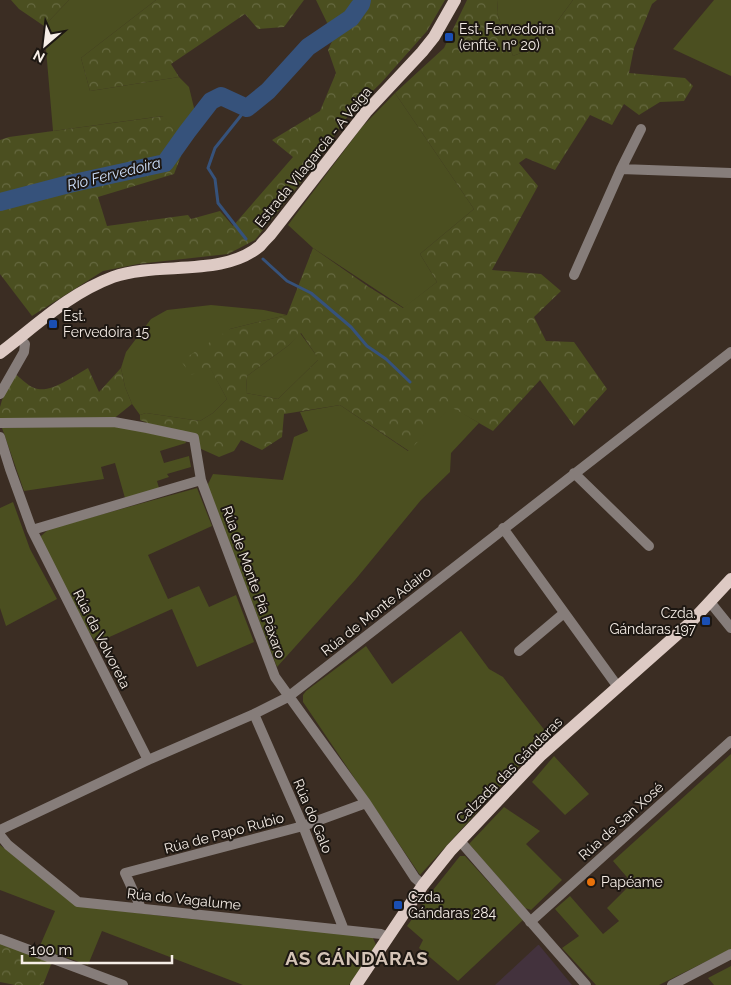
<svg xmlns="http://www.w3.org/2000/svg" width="731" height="985" font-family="Raleway,sans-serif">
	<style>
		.education { fill: #43323d }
		.green { fill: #4b4f20 }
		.forest { fill: url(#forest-crowns); fill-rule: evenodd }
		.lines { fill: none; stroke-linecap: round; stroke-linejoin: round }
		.stream { stroke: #36527b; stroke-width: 3 }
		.river { stroke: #36527b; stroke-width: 18 }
		.minor { stroke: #867d7a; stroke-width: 10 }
		.major { stroke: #ddcac4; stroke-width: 12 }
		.transit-dot { fill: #1a4fb4; stroke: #1d1712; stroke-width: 2 }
		.food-dot { fill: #e8710a; stroke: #1d1712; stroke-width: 2 }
		.labels { text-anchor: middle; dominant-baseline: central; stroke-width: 4; stroke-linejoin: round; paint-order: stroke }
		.poi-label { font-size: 14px; fill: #f6eee7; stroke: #1d1712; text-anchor: start }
		.street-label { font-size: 14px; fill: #f6eee7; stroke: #1d1712 }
		.water-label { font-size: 15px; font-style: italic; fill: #cee0fc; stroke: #1d1712 }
		.district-label { font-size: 19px; font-weight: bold; letter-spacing: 1px; fill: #d4c3b6; stroke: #1d1712 }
	</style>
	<defs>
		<pattern id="forest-crowns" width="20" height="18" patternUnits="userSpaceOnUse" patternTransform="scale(1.25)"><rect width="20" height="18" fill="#4b4f20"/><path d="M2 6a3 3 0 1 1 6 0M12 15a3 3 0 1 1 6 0" fill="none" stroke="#666940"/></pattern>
	</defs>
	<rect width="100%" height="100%" fill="#3b2d23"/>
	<path class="education" d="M539 945 572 985H495L538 945Z"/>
	<path class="green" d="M69 0H156L81 58 90 91 179 77 189 87 196 116 180 137 163 116 53 131 44 26Z
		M498 0H573L539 46 513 56 497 13Z
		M714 0H731V76L673 49Z
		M395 93 474 209 420 254 437 282 404 308 313 248 288 225 362 127Z
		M211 305 264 310 287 315 230 329 210 367 227 399 213 413 200 421 146 413 140 415 132 404 125 387 121 368 126 352 151 319 167 310Z
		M300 333 319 359 278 399 246 393 247 376 289 345Z
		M340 405 408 451 451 406 479 423 451 453 450 472 421 500 355 580 277 667 207 486 213 474 283 480 294 437 308 431 300 412Z
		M59 425 121 426 184 438 186 443 160 451 164 463 189 456 191 467 167 474 169 477 157 481 159 488 125 498 115 463 101 467 104 479 24 491 2 428Z
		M197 488 212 526 148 555 168 599 199 586 209 607 236 595 254 642 197 667 172 609 96 643 82 621 41 544V536L49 529Z
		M13 502 30 549 57 599 6 626 0 608V508Z
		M461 631 489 669 503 677 550 737 514 771 420 875 303 702V695L306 691 366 646 392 684Z
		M731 754V949L659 985H596L562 948 579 936 555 909 570 896 603 934 619 921 607 908 632 883 613 861Z
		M554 756 589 794 565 815 532 782Z
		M504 807 540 831 526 844 562 880 531 910 525 908 469 844Z
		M0 845 64 895 80 906 171 917 330 931 369 936 373 938 376 945 349 985H243L102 931 88 965 39 948 55 911 0 890Z
		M460 856H465L523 920 458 981 419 948 423 940 407 926 433 890Z
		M731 966V985H714L708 978Z"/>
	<path class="forest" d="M11 0H69L44 26 19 9Z
		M156 0H304L284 27 258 29 245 14 171 64 179 77 90 91 81 58Z
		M316 0H445L427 31 381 83 350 113 311 170 255 240 228 254 138 264 103 271 32 316 0 274V140L9 137 164 116 180 137 181 156 174 174 98 197 107 226 188 215 191 219 220 211 233 226 293 157 272 140 320 111 336 73 328 50 334 37Z
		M467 0H498L497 13 513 56 539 46 573 0H657L652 4 634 48 629 73 685 78 693 86 684 101 660 102 639 115 624 104 612 125 590 115 555 170 526 158 519 163 538 186 492 270 541 274 561 291 534 317 546 341 574 342 607 389 574 426 540 380 493 431 451 407 409 451 340 405 284 414 282 437 262 450 241 440 234 451 219 457 199 448 196 437 167 431 140 420V415L146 413 200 421 213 413 227 399 210 368 191 375 181 361 230 329 287 315 313 248 369 287 403 308 437 282 420 254 474 209 395 93 444 48ZM301 333 316 355 318 360 278 399 246 393 247 376 289 345Z
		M88 368 99 392 121 368 125 387 132 404 112 420H0V407L2 400 15 374C22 379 30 388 38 389 52 392 76 375 88 368Z
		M0 942 52 962 43 985H15L0 982Z"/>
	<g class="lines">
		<path class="stream" d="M246 239 218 203 215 179 208 168 215 148 247 108
			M263 259 287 281 311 293 351 327 367 346 386 359 410 382"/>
		<path class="river" d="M0 202 69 184 165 163 187 132 211 101 221 96 247 108 268 91 308 47 351 18 361 4 362 0"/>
		<path class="minor" d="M621 169 731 173
			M574 275 621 169 641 129
			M0 394 24 352 25 344 19 338
			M0 423 114 422 147 428 194 438 201 480 275 677 366 803 415 878 423 885
			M0 437 10 469 32 530 148 760
			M574 473 649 546
			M503 528 618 687
			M32 530 201 480
			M710 602 731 628
			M519 651 564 613
			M254 714 303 826 344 930
			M0 830 148 760 254 714 288 697 731 352
			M0 835 8 845 78 902 381 934 388 937
			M460 841 586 985
			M141 908 125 873 303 826 366 803
			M530 922 731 741
			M0 939 123 985
			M672 985 731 954"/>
		<path class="major" d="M0 353C37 325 68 294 113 277 158 261 222 278 260 246 263 242 267 238 270 235L366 112 422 52 434 37 455 0
			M356 985 423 885 451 850 540 756 690 623 731 579"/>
	</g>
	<g class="transit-dot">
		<rect x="444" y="32" width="10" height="10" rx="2.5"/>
		<rect x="48" y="319" width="10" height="10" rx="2.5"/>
		<rect x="701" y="616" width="10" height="10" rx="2.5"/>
		<rect x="393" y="900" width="10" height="10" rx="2.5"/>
	</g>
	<circle class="food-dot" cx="591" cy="882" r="5"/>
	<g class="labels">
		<g class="poi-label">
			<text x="459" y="29">Est. Fervedoira<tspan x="459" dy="16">(enfte. nº 20)</tspan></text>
			<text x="63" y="316">Est.<tspan x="63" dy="16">Fervedoira 15</tspan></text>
			<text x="696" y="613" text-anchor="end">Czda.<tspan x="696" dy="16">Gándaras 197</tspan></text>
			<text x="601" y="882">Papéame</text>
			<text x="408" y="897">Czda.<tspan x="408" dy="16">Gándaras 284</tspan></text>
		</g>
		<g class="street-label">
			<text transform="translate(313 157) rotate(-51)">Estrada Vilagarcía - A Veiga</text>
			<text transform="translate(254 582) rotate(70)">Rúa de Monte Pía Páxaro</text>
			<text transform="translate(376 611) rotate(-38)">Rúa de Monte Adairo</text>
			<text transform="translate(102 639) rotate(63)">Rúa da Volvoreta</text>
			<text transform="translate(509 770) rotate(-45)">Calzada das Gándaras</text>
			<text transform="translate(313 816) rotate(67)">Rúa do Galo</text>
			<text transform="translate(621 821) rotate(-42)">Rúa de San Xosé</text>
			<text transform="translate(224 833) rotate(-15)">Rúa de Papo Rubio</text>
			<text transform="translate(184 899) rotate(6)">Rúa do Vagalume</text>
		</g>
		<g class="water-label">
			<text transform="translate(114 174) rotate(-14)">Río Fervedoira</text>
		</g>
		<g class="district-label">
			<text x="357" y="958">AS GÁNDARAS</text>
		</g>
	</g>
	<g transform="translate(45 45) rotate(208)" stroke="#1d1712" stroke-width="4" paint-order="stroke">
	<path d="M0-4L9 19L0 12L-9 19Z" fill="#f6eee7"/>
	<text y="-8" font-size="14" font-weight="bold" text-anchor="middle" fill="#f6eee7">N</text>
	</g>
	<path d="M22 955v8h150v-8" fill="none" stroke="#f6eee7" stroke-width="2.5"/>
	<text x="30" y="955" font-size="15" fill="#f6eee7" stroke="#1d1712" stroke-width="4" paint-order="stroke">100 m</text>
</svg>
